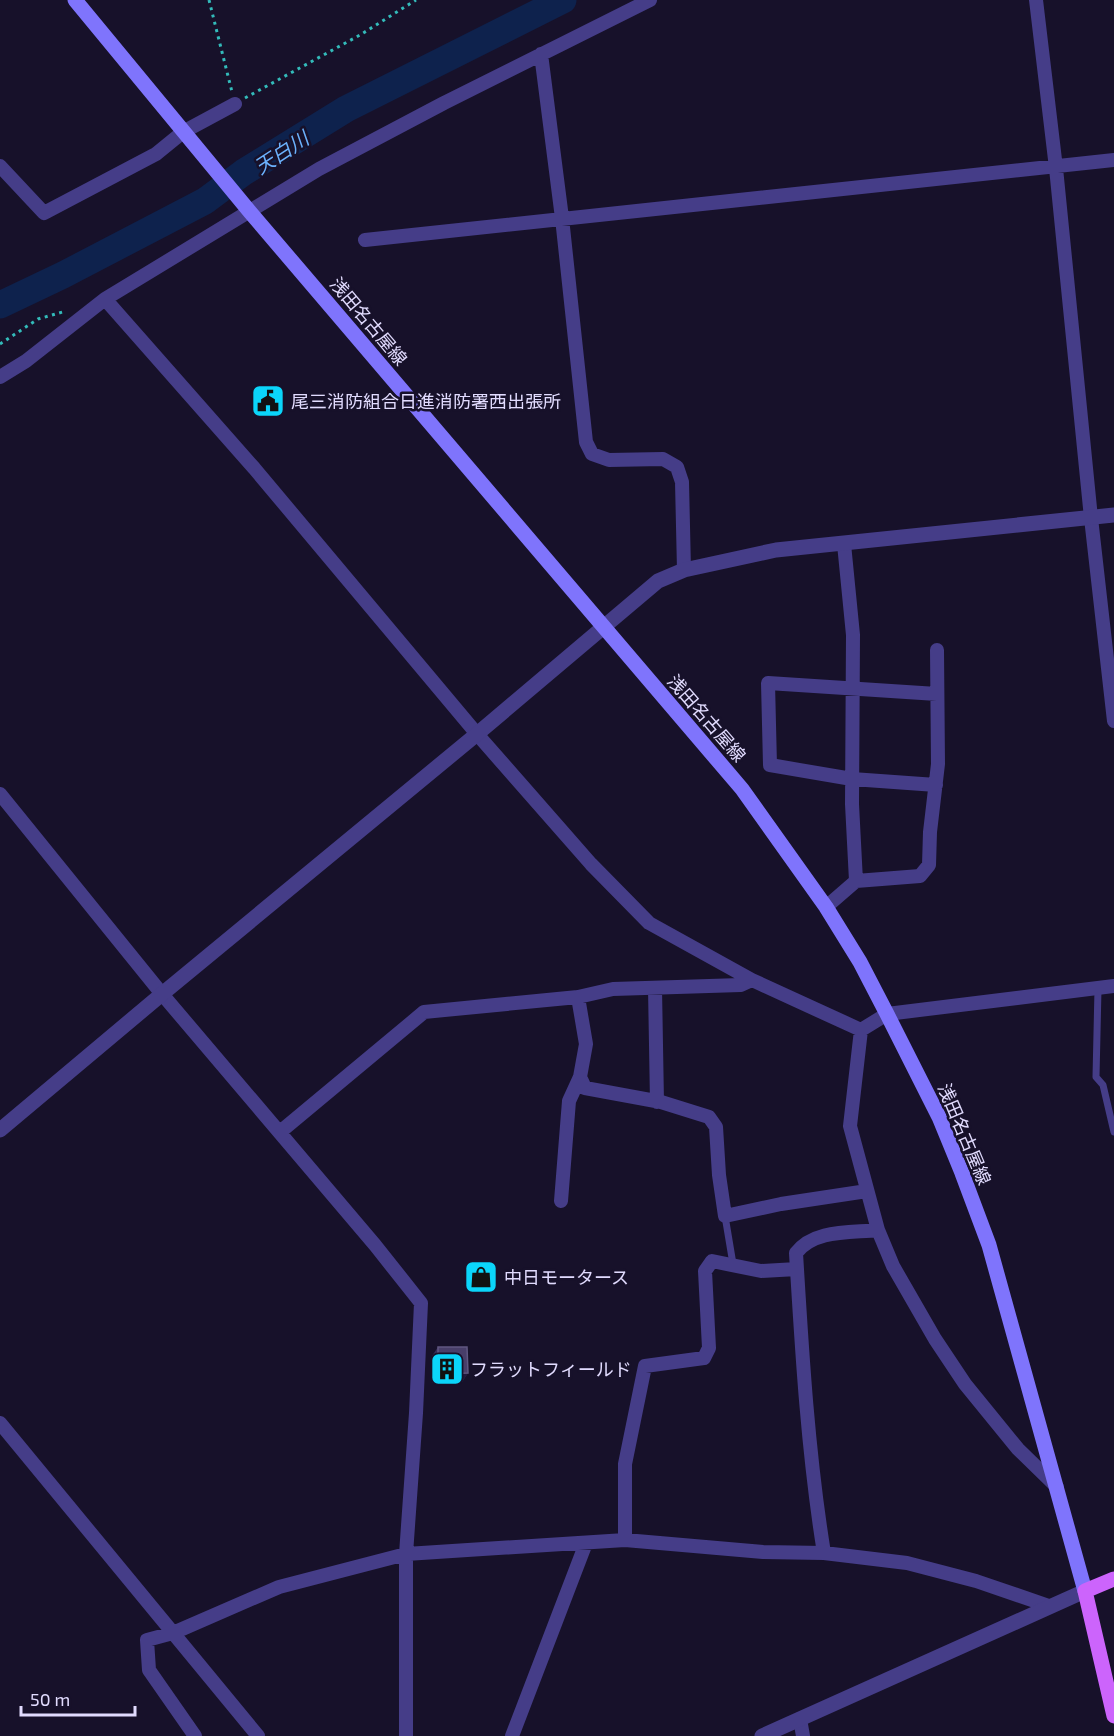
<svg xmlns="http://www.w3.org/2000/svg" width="1114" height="1736" font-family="'Exo 2','Noto Sans JP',sans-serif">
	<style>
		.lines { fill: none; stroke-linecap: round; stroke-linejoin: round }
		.river { stroke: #0e224d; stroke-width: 27 }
		.path { stroke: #33bbba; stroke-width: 3; stroke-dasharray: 3 4.5; stroke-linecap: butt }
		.service { stroke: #453d88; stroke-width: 7 }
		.minor { stroke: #453d88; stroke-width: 14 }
		.tertiary { stroke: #453d88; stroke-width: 15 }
		.secondary { stroke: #7f74fc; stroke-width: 15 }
		.primary { stroke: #cc64fc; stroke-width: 15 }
		.wall { fill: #362b58 }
		.shaded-wall { fill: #22193e }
		.building { fill: #483e69; stroke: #605781; stroke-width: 1.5 }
		.labels { text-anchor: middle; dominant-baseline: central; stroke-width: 5; stroke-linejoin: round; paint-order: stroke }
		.street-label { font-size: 18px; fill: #e1dbfe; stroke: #17112a }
		.poi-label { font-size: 18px; fill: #e1dbfe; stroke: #17112a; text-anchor: start }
		.water-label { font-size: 20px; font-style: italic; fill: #6bb1fc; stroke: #17112a }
	</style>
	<rect width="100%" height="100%" fill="#17112a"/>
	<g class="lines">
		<path class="river" d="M0 305 63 275 205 201 244 172 346 109 563 0"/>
		<path class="path" d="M209 0 232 92
			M245 98 360 35 416 0
			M0 344 38 319 66 311"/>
		<path class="service" d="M1098 989 1096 1077 1103 1085 1114 1132
			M725 1216 733 1264"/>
		<path class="minor" d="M1036 0 1056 168 1091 518 1114 721
			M541 54 562 218 586 442 592 454 609 460 663 459 677 467 682 482 684 570
			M0 166 44 213 156 154 183 132 235 104
			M365 240 1114 160
			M105 299 254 468 477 734 591 864 649 923 752 980 861 1030 850 1126 878 1230 893 1266 935 1339 965 1384 1018 1449 1057 1487
			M0 377 26 361 105 299 319 169 444 103 650 0
			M844 544 853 635 852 804 856 881
			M936 785 852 779 770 765 768 683 937 694
			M0 794 162 994 375 1245 421 1303 416 1413 406 1554V1736
			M826 907 856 881 920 876 929 865 930 832 938 764 937 650
			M655 988 657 1102
			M578 997 586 1044 580 1077 585 1088 661 1102 709 1117 716 1127 719 1175 725 1216 781 1204 867 1191
			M861 1030 887 1014 1114 986
			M280 1132 424 1012 578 997 613 989 741 985 752 980
			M561 1201 569 1101 580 1077
			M0 1423 258 1736
			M625 1540V1464L645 1366 704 1358 709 1348 705 1271 712 1261 761 1271 797 1269
			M824 1553C808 1454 802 1353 796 1253 814 1229 851 1233 878 1230
			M800 1719 803 1736
			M195 1736 149 1670 147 1640 173 1633 279 1587 406 1554 625 1540 763 1552 824 1553 907 1563 976 1581 1049 1606
			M512 1736 586 1543"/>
		<path class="tertiary" d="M0 1130 162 994 477 734 658 581 684 570 776 550 1114 515
			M762 1736 1085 1591"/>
		<path class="secondary" d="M75 0 250 212 742 789 826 907 860 962 887 1014 939 1117 962 1173 989 1245 1085 1591"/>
		<path class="primary" d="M1114 1579 1085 1591 1114 1716"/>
	</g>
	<path class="wall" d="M438 1347 468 1373 462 1382 432 1383V1356Z"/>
	<path class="shaded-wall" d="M468 1373 462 1382 432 1383 438 1374Z"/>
	<path class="building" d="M438 1347H467L468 1373 438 1374Z"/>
	<defs>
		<symbol id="civic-square" viewBox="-11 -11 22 22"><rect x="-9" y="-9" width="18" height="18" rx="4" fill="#0bd5fa" stroke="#17112a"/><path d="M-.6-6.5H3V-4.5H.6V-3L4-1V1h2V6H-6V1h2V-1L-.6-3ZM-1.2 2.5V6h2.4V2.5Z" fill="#111"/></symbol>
		<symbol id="shop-square" viewBox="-11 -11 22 22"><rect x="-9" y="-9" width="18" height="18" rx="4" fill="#0bd5fa" stroke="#17112a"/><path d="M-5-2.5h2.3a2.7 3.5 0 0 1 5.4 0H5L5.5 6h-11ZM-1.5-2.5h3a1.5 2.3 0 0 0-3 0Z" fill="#111"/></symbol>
		<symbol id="building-square" viewBox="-11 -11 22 22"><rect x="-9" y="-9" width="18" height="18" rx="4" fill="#0bd5fa" stroke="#17112a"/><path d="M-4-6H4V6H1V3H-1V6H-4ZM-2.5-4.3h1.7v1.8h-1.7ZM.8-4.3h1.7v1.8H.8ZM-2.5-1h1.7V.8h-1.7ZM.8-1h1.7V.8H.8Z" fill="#111"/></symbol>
	</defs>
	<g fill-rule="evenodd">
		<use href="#civic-square" x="249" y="382" width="38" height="38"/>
		<use href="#shop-square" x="462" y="1258" width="38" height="38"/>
		<use href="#building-square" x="428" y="1350" width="38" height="38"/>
	</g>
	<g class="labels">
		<g class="street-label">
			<text transform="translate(369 321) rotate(50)">浅田名古屋線</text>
			<text transform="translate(707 718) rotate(49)">浅田名古屋線</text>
			<text transform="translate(965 1134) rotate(67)">浅田名古屋線</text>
		</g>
		<g class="poi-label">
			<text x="291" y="401">尾三消防組合日進消防署西出張所</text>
			<text x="504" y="1277">中日モータース</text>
			<text x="470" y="1369">フラットフィールド</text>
		</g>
		<g class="water-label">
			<text transform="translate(281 152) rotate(-33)">天白川</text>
		</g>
	</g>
	<path d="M21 1706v9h114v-9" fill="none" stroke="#e1dbfe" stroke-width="3"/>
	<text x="30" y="1706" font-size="18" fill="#e1dbfe" stroke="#17112a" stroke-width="4.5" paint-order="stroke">50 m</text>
</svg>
